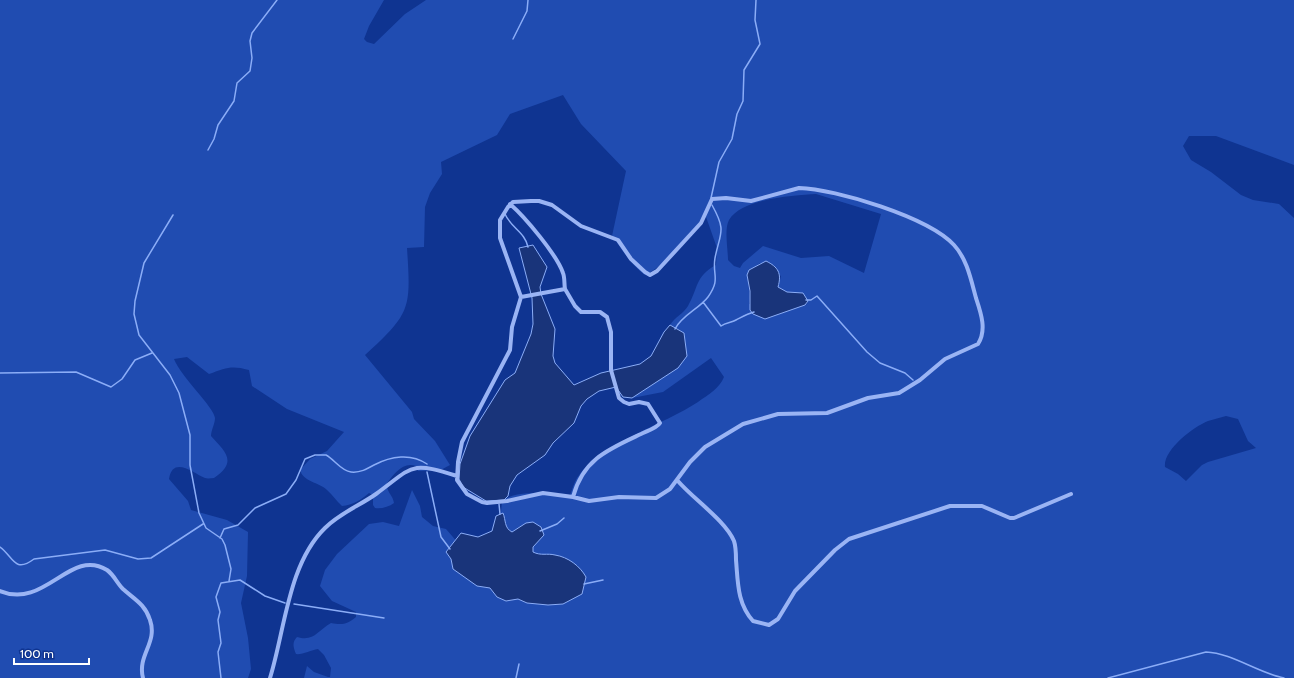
<svg xmlns="http://www.w3.org/2000/svg" width="1294" height="678" font-family="Cabin,sans-serif">
	<style>
		.green { fill: #204cb1; fill-rule: evenodd }
		.water { fill: #19347a; stroke: #8badf7 }
		.lines { fill: none; stroke-linecap: round; stroke-linejoin: round }
		.stream { stroke: #8badf7; stroke-width: 1.5 }
		.minor { stroke: #9ab4f4; stroke-width: 4 }
	</style>
	<rect width="100%" height="100%" fill="#0f3491"/>
	<path class="green" d="M0 0H384L369 26 364 39 367 42 374 44 405 14 426 0H1294V165L1216 136H1189L1183 146 1191 160 1211 172 1241 195 1253 200 1279 204 1294 218V678H304L307 666 314 672 328 677H330L331 668 324 655 318 649C311 650 302 655 296 654 293 647 292 642 297 637 314 642 317 631 331 623 341 625 347 625 356 617V612L332 601 320 586 325 570 337 554 369 524 383 522 399 526 412 490 420 506 422 517 433 526 446 529 459 544 499 536 502 501C517 489 551 494 570 495 572 490 574 483 577 478 599 444 665 424 698 402 709 394 719 389 724 377L711 358 663 392 632 398 645 389 684 333 670 325C675 317 683 314 688 306 698 289 695 276 716 265L717 248 705 214C693 234 666 265 645 275 631 265 622 249 612 236L626 171 581 124 563 95 510 114 497 135 441 162 442 174 430 193 425 207 424 247 407 248C411 309 411 313 365 355L412 412 414 419 435 441 450 465 437 472V470L418 471 416 466C403 461 394 474 387 483 386 492 393 495 394 503 389 507 381 509 375 508L373 505V495L369 493C361 500 353 505 342 506 336 501 333 495 327 490 319 482 303 482 300 470L310 459 327 451 344 432 287 409 252 386 249 370C231 365 226 368 209 374L187 357 174 359C181 377 214 407 215 418 215 424 211 430 211 436 224 451 239 461 214 478 211 478 208 479 205 478 194 474 173 455 169 479L188 501 191 510 227 520 248 532 247 576 241 603 248 638 251 669 248 678H0ZM816 194 881 214 864 273 829 256 801 258 763 246 743 263 740 268 734 266 728 260C728 249 724 229 729 220 741 199 794 195 816 194ZM760 263 781 276 778 287 787 292 799 294 808 301 807 304 796 308 749 304C752 284 740 277 760 263ZM1226 416 1238 419 1248 441 1256 448 1208 462 1202 465 1186 481 1178 474 1165 467C1163 450 1193 427 1208 421 1214 419 1220 418 1226 416Z"/>
	<path class="water" d="M533 245 547 267 540 287 541 294 555 329 553 356 555 363 574 385 601 373 640 364 651 356 664 332 670 325 684 333 687 356 678 368 632 398 623 397 616 387 599 391 587 399 581 406 574 423 553 443 545 455 517 475 510 486 508 496 504 500 486 501 463 487 459 479 460 464 470 436 505 380 515 373 531 334 533 324 532 298 519 248Z
		M766 261C778 267 782 273 778 287L787 292 803 293 808 301 805 305 765 319 753 314 750 310V291L747 275 749 270Z
		M503 513C506 520 504 528 512 532L526 523 533 522 541 527 544 535 533 547V552C541 556 547 553 555 555 568 557 580 566 586 577L582 594 563 604 548 605 527 603 518 599 506 601 497 597 490 588 477 586 453 569 451 559 446 552 461 533 478 537 492 531 496 516Z"/>
	<g class="lines">
		<path class="stream" d="M513 39 527 11 528 0
			M208 150 214 139 218 125 234 101 237 83 250 71 252 58 250 41 252 33 277 0
			M711 198 719 162 732 139 737 114 743 101 744 70 760 44 755 20 756 0
			M505 214C511 228 525 232 528 247
			M173 215 144 263 135 301 134 314 139 335 170 375 179 393 190 435V465L199 513 206 528 222 539 225 545 231 569 229 581
			M806 300H811L817 296 867 352 880 363 905 373 913 380
			M703 302 721 326C726 322 731 323 736 320 742 317 747 314 754 312
			M675 329C682 315 699 309 708 297 721 279 712 275 715 258 720 232 727 232 712 205
			M0 373 76 372 111 387 122 379 135 360 152 353
			M427 472 441 537 450 549
			M499 504 500 514
			M540 531 557 524 564 518
			M220 538 224 529 238 525 255 508 286 494 296 480 305 459 315 455H326C334 459 341 471 351 472 360 473 367 469 374 465 391 456 411 453 427 464
			M0 547C13 556 14 574 34 559L105 550 138 559 151 558 203 524
			M584 584 603 580
			M294 604 384 618
			M221 678 218 652 221 643 218 620 220 612 216 597 221 583 240 580 265 596 285 603
			M516 678 519 664
			M1108 678 1206 652C1232 653 1258 673 1284 678"/>
		<path class="minor" d="M799 188C836 189 928 217 954 245 967 259 971 280 976 298 981 313 987 330 978 344L945 359 920 380 899 393 868 398 827 413 778 414 743 424 705 447 690 462 670 489 656 498 619 497 589 501 573 497 543 493 507 501 487 503 482 502 467 494 457 480 458 462 462 442 510 350 512 327 521 297 500 238V220L508 207 513 202 531 201H539L552 205 581 226 618 240 631 259 645 272 650 275 657 271 701 223 712 199 726 198 751 201Z
			M510 204C525 217 557 255 563 273 565 278 564 284 565 289L521 297
			M565 289 575 306 581 312H600L607 317 611 332V370L619 398 624 402 629 404 639 402 648 404 660 423C657 428 647 431 641 434 609 449 583 459 573 497
			M677 480C693 499 725 520 734 541 736 547 736 554 736 560 738 582 737 603 753 621L769 625 778 619 795 591 835 550 849 539 950 506H982L1010 518H1014L1071 494
			M0 591C45 610 70 547 107 570 114 575 117 583 123 589 134 599 145 604 150 620 158 643 137 655 143 678
			M270 678C285 630 288 564 325 528 340 513 359 506 376 494 414 466 409 461 457 476"/>
	</g>
	<path d="M14 658v6h75v-6" fill="none" stroke="#ffffff" stroke-width="2"/>
	<text x="20" y="658" font-size="12" fill="#ffffff" stroke="#0f3491" stroke-width="3" paint-order="stroke">100 m</text>
</svg>
